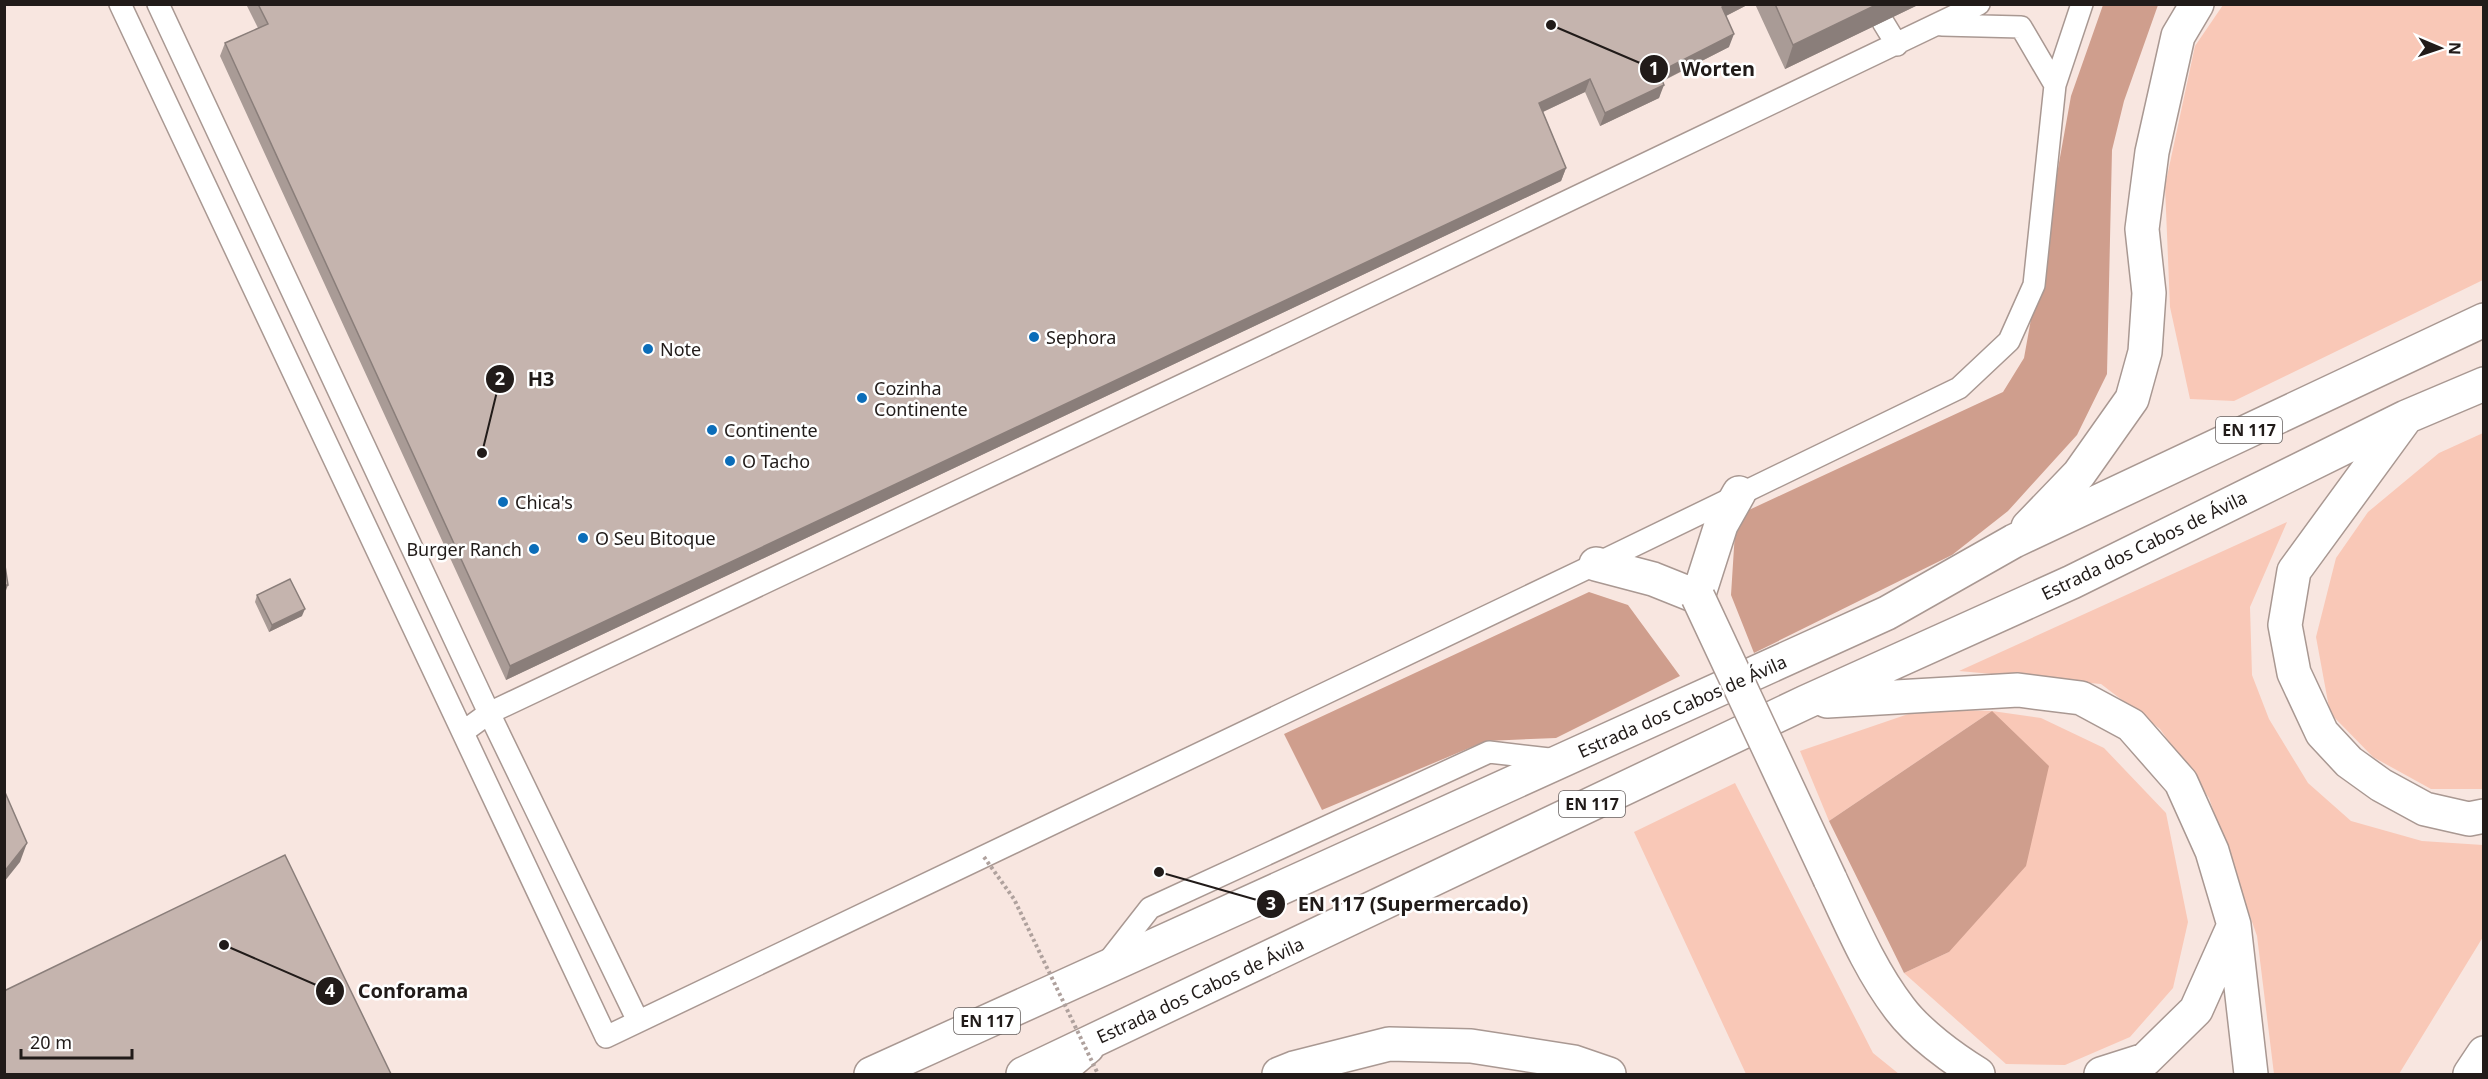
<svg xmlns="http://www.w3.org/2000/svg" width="2488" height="1079" font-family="'Noto Sans',sans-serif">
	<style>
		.green { fill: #f9c8b7 }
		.forest { fill: #cf9e8d }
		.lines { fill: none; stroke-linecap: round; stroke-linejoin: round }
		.lane-casing { stroke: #a99892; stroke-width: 24 }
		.secondary-casing { stroke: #a99892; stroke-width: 36 }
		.highway-casing { stroke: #a99892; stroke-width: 36 }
		.lane { stroke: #fff; stroke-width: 21 }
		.secondary { stroke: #fff; stroke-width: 33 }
		.highway { stroke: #fff; stroke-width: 33 }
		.highway-bridge-casing { stroke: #a99892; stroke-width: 36; stroke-linecap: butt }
		.path-bridge { stroke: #afa19d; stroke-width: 4; stroke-dasharray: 3 3; stroke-linecap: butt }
		.highway-bridge { stroke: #fff; stroke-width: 33 }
		.wall { fill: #a99b96 }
		.shaded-wall { fill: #8a7e7a }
		.building { fill: #c5b4ae; stroke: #8a7e7a; stroke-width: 1.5 }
		.poi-dot { fill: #0b6db9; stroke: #fff; stroke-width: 2 }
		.labels { text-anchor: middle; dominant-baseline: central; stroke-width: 5; stroke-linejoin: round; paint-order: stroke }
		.shield { fill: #fff; stroke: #645f5e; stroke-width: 1.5 }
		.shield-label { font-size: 16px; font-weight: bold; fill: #211b19 }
		.poi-label { font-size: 18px; fill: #211b19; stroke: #fff; text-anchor: start }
		.street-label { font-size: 18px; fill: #211b19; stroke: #fff }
		.leader { fill: none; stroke: #211b19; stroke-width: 2 }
		.callout-dot { fill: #211b19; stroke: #fff; stroke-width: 2 }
		.mark-label { font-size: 18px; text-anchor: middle; font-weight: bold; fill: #fff }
		.callout-label { font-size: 20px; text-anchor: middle; font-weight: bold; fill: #211b19; stroke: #fff; stroke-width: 5; stroke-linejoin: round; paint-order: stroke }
	</style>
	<rect width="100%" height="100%" fill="#f8e6e0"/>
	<path class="green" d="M2223 5H2484L2483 280 2234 401 2190 399 2170 307 2165 186 2195 46Z
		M2483 433V789H2431L2373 757 2330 713 2316 637 2336 558 2368 512 2439 453Z
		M2287 522 2250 607 2252 675 2269 719 2308 783 2351 821 2422 841 2483 845V937L2399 1074H2274L2257 936 2209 798 2160 729 2101 684 1959 671Z
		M1923 709 1992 711 2041 718 2104 748 2166 813 2188 922 2173 988 2130 1037 2065 1065 2006 1064 1904 973 1949 952 1992 711 1829 821 1800 751Z
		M1735 783 1873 1053 1899 1074H1746L1634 832Z"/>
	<path class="forest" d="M2103 5H2158L2124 101 2112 150 2107 374 2077 435 2008 511 1952 555 1754 653 1731 595 1736 516 2003 392 2024 358 2071 96Z
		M1589 592 1628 605 1680 676 1556 738 1486 741 1322 810 1284 734Z
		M1992 711 2049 766 2026 866 1949 952 1904 973 1829 821Z"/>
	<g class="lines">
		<defs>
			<path id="lane" d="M120 4 606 1037 1596 564 1959 388 2009 341 2034 285 2055 85 2082 4
				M158 4 489 713 638 1021
				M1883 22 1897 45
				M1942 25 2021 27 2055 85
				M463 732 489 713 1290 334 1979 4
				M1107 963 1150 908 1489 752 1558 760
				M1065 1074 1092 1051"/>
			<path id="secondary" d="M1279 1074 1294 1068 1389 1044 1471 1046 1574 1062 1609 1074"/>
			<path id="highway" d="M2405 419 2294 571 2285 625 2294 673 2322 733 2349 762 2381 785 2425 809 2469 819 2484 816
				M2028 527 2079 474 2132 399 2145 352 2149 293 2142 229 2152 152 2178 36 2197 4
				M1596 564 1653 579 1698 597 1721 525 1739 493
				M1827 701 2018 690 2081 698 2131 725 2181 782 2212 851 2234 925 2251 1074
				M1830 879C1851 924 1870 970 1900 1009 1918 1033 1952 1058 1978 1074
				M871 1074 1887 613 2014 541 2484 320
				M1023 1074 1806 702 2072 582 2406 417 2484 384
				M2101 1074 2145 1060 2196 1010 2234 925
				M2470 1074 2484 1053"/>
		</defs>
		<use href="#lane" class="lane-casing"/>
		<use href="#secondary" class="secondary-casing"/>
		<use href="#highway" class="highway-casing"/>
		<use href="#lane" class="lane"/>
		<use href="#secondary" class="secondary"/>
		<use href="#highway" class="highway"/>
		<defs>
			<path id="highway-bridge" d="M1698 597 1830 879"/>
		</defs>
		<use href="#highway-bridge" class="highway-bridge-casing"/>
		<path class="path-bridge" d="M984 857 1014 899 1098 1074"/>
		<use href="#highway-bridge" class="highway-bridge"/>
	</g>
	<path class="wall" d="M246 4H1749L1726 16 1729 47 1663 81 1659 98 1600 126 1585 92 1543 112 1566 168 1561 181 506 680 220 56 225 43 258 28Z
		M1755 4H1920L1785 69Z
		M257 595 302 616 269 632 255 602Z"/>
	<path class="shaded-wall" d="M1728 4H1749L1718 20 1722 7Z
		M1878 4H1920L1785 69 1793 45Z
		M1734 34 1729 47 1654 85 1659 72Z
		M1590 79 1585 92 1534 116 1539 103Z
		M1664 85 1659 98 1600 126 1605 113Z
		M1566 168 1561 181 506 680 510 666Z
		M4 585H8L4 596Z
		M305 609 302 616 269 632 272 625Z
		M27 843 20 862 4 882V872Z"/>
	<path class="building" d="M258 4H1728L1722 7 1734 34 1659 72 1664 85 1605 113 1590 79 1539 103 1566 168 510 666 225 43 268 24Z
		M1775 4H1878L1793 45Z
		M4 559 8 585H4Z
		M290 579 305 609 272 625 257 595Z
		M4 790 27 843 4 872Z
		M285 855 391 1074H4V991L6 990Z"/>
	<g class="poi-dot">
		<circle cx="1034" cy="337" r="6"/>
		<circle cx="648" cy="349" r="6"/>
		<circle cx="862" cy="398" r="6"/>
		<circle cx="712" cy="430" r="6"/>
		<circle cx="730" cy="461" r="6"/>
		<circle cx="503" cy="502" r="6"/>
		<circle cx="583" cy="538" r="6"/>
		<circle cx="534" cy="549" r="6"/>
	</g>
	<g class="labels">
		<g class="shield">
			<rect x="2216" y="417" width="66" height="26" rx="4.5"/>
			<rect x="1559" y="791" width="66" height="26" rx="4.5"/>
			<rect x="954" y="1008" width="66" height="26" rx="4.5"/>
		</g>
		<g class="shield-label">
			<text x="2249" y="430">EN 117</text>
			<text x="1592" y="804">EN 117</text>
			<text x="987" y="1021">EN 117</text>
		</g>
		<g class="poi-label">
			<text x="1046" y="337">Sephora</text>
			<text x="660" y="349">Note</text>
			<text x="874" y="388">Cozinha<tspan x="874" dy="21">Continente</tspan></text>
			<text x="724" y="430">Continente</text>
			<text x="742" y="461">O Tacho</text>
			<text x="515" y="502">Chica's</text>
			<text x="595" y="538">O Seu Bitoque</text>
			<text x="522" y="549" text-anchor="end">Burger Ranch</text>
		</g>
		<g class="street-label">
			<text transform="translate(2144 545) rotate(-26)">Estrada dos Cabos de Ávila</text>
			<text transform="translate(1682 706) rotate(-24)">Estrada dos Cabos de Ávila</text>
			<text transform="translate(1200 990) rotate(-25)">Estrada dos Cabos de Ávila</text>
		</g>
	</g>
	<path class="leader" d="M1551 25L1654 69M482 453L500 379M1159 872L1271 904M224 945L330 991"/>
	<g class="callout-dot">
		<circle cx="1551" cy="25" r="6"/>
		<circle cx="482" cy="453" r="6"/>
		<circle cx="1159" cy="872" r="6"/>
		<circle cx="224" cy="945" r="6"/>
		<circle cx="1654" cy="69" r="15"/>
		<circle cx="500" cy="379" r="15"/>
		<circle cx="1271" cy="904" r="15"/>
		<circle cx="330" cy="991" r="15"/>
	</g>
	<g class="mark-label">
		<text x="1654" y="75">1</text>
		<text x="500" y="385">2</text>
		<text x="1271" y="910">3</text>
		<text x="330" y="997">4</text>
	</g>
	<g class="callout-label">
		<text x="1718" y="76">Worten</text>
		<text x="541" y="386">H3</text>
		<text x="1413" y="911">EN 117 (Supermercado)</text>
		<text x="413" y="998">Conforama</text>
	</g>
	<rect width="2488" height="1079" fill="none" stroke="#211b19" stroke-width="12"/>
	<g transform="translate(2440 48) rotate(92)" stroke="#ffffff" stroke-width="4.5" paint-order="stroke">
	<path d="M0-4.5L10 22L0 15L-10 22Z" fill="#211b19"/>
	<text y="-9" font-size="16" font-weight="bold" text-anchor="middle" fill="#211b19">N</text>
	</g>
	<path d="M21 1049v9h111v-9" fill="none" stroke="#211b19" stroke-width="3"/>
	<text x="30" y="1049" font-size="18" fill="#211b19" stroke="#ffffff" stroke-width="4.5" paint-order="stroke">20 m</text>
</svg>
